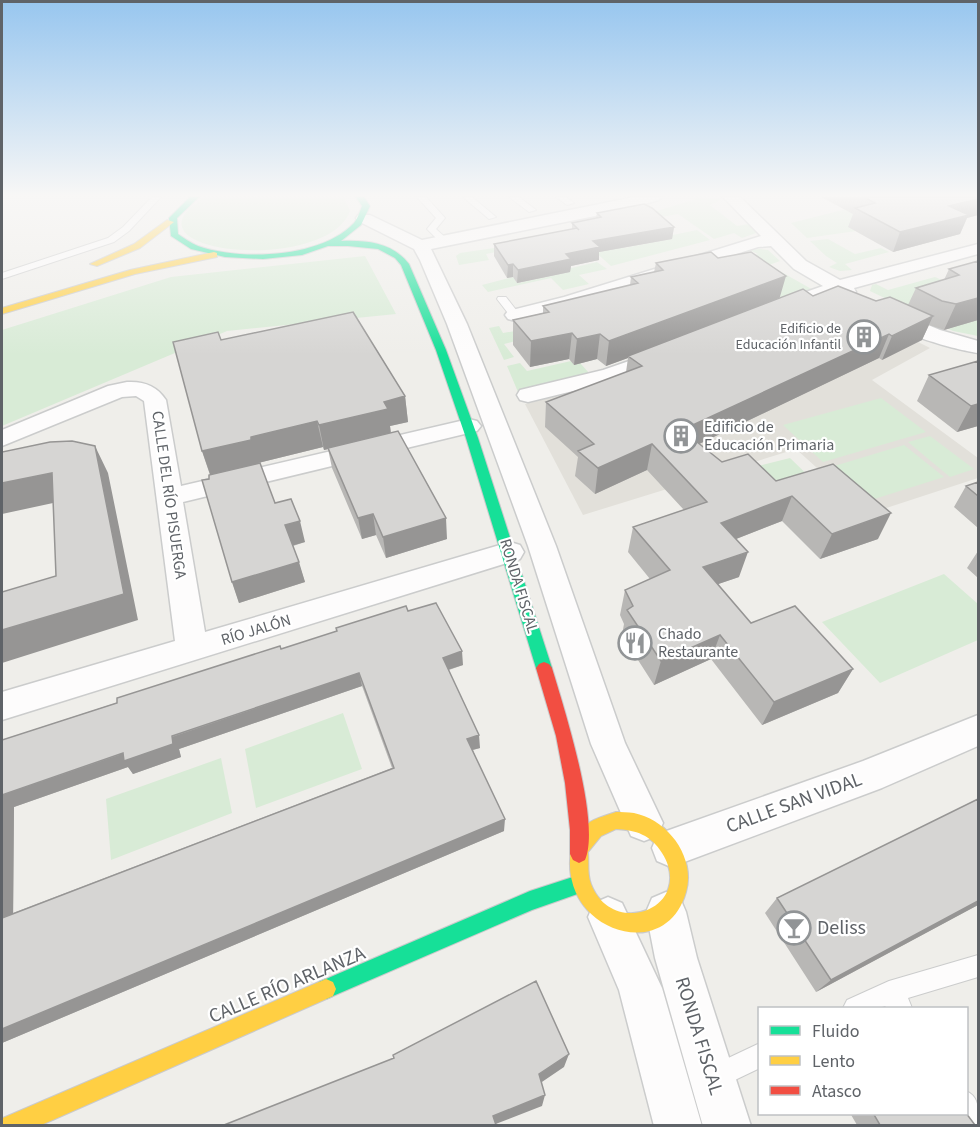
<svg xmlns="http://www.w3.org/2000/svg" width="980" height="1127" font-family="'Source Sans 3',sans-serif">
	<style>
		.education { fill: #e2e0da }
		.green { fill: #d8ebd6 }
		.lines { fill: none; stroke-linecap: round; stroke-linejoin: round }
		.lane-casing { stroke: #cbcccc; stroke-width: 2 }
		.street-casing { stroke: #cbcccc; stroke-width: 3 }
		.fast-casing { stroke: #cacacb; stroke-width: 2 }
		.slow-casing { stroke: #cacacb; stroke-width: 2 }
		.jam-casing { stroke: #cacacb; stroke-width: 2 }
		.lane { fill: #fdfcfc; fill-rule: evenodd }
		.street { fill: #fdfcfc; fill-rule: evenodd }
		.fast { fill: #16e098; fill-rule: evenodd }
		.slow { fill: #ffcf43; fill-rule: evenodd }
		.jam { fill: #f24e42; fill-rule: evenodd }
		.wall { fill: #b8b7b5; fill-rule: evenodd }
		.shaded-wall { fill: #969594 }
		.building { fill: #d6d5d3; stroke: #969594; stroke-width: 1.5 }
		.labels { text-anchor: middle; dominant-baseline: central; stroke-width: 4.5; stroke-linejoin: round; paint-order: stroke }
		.far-poi-label { font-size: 14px; fill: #5f6368; stroke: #fff; text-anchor: end }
		.poi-label { font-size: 16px; fill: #5f6368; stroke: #fff; text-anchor: start }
		.street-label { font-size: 16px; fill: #5f6368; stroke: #fff }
		.near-street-label { font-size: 20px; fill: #5f6368; stroke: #fff }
		.near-poi-label { font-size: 20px; fill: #5f6368; stroke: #fff; text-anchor: start }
	</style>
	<rect width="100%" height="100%" fill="#efeeea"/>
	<path class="education" d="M829 297 930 348 872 380 978 458V478L868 514 796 449 583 515 525 404 660 369Z"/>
	<path class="green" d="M205 197H344L350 211C327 275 111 254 205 197Z
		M693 197 719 198 721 200 710 205 737 226 749 224 756 229V233L742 238 734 233 714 239 678 214 655 218 647 214 696 199Z
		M894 197 856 231 807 238 791 223Z
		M697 230 710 240 611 266 593 250 620 245 624 248 671 239 668 236Z
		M828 239 855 254 881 248 889 252 845 264 852 270 840 271 829 267 837 263 826 256 810 241Z
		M508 246 511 249 486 254 489 260 459 265 456 256 460 253Z
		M760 249 768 250 780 261 769 265 815 291 786 301 745 273 704 272 758 254 749 250Z
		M365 256 396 314 227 331 2 426V330L171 277Z
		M597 262 607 269 579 275 589 284 563 290 551 278 488 292 482 285 513 277 518 283 569 272 567 269Z
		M935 277 953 285 969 321 978 320V336L953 331 870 291 872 285 876 284 888 290Z
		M499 326 503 333 533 328 539 335 504 344 514 357 504 360 489 328Z
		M571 361 575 365 580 363 590 374 518 392 507 366 520 363 527 371Z
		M881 398 926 432 823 462 783 425Z
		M930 436 974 469 950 477 908 442Z
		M904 445 944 477 868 501 831 467Z
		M790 458 822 489 767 506 734 472Z
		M944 574 978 604V640L880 683 822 622Z
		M343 713 362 769 256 808 245 749Z
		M221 758 232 813 111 860 106 799Z"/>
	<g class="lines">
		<defs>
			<path id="lane" d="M152 197H161L129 231 114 242 2 279V273L108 238 123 227Z
				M417 197H426L445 218 436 229 448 240V244H442L427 229 436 218Z
				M463 197H472L496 217 489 219Z
				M509 197H519L536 210 529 212Z
				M556 197H566L574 203 567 205Z
				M498 297H506L520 315 519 317H511L497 299Z
				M978 955V977L908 998 912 1008H887L885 1006 879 1008H843L847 1000 889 981Z
				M760 1043V1068L714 1090 705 1087 702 1078 705 1069Z
				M966 1091C980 1097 978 1110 978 1126H966L958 1114H966Z"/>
			<path id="street" d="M634 197H662L659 200 610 213 431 249 467 324 556 546 625 743 663 823 658 834 863 761 978 715V746L882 788 671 867 657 861 652 848 657 836 644 841 631 836 591 744 528 546 447 324 420 260 414 249 358 221 356 218 358 215H370L422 240Z
				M723 197H740L806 261 840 280 978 244V254L854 288 856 292 854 296 847 298 836 294 776 315 769 313 766 309 769 305 823 286 794 269 771 246 758 247 578 305 515 321 508 319 505 315 508 311 564 297 761 236Z
				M890 309 940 330 978 341V353C957 350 892 333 880 315L883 311Z
				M661 350 668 352 672 356 668 360 618 380 528 402 520 400 517 395 520 390 603 370Z
				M127 382C144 381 157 386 166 400L181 486 469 419 477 421 481 426 477 431 183 502 205 632 510 542 520 545 524 552 520 559 2 720V692L175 641 144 401 136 396 122 397 2 446V430L108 386Z
				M666 892 680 898 686 912 697 958 751 1126H703L655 958 646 912 652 898Z
				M608 897 622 903 662 988 702 1126H654L619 990 588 917 594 903Z"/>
			<path id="fast" d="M190 197H199L177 218 178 234C184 238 191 243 198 246 241 261 321 258 354 223 358 218 360 211 362 206L356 197H364L370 206 361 225 341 241C366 240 392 242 409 264L446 350 478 438 552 668 549 672 544 674 539 672 536 668 466 438 436 350 401 265 395 258 378 249 348 246H328L302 255 263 259 225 257 191 249 171 236 169 218Z
				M579 875 586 877 588 884 586 891 532 910 326 999 319 996 316 989 319 982 530 891Z"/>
			<path id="slow" d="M167 220 174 222 140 248 97 266 90 264 134 244Z
				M214 252 217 253V257L135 274 2 314V308L130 270Z
				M616 812C621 812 628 812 634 813 668 820 696 857 686 892 667 963 567 933 570 861 570 846 576 831 590 822 597 818 607 815 616 812ZM616 829C636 830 651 835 662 853 696 907 613 940 591 884 587 874 589 863 588 852L601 836Z
				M326 979 333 982 336 989 333 996 39 1126H2L3 1118Z"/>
			<path id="jam" d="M544 662 549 664 552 668C564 708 601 823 585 860L579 863 573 860 570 854V830L565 783 556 736 536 668 539 664Z"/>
		</defs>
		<use href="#lane" class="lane-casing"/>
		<use href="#street" class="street-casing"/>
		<use href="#fast" class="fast-casing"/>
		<use href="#slow" class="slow-casing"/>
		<use href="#jam" class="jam-casing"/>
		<use href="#lane" class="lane"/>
		<use href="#street" class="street"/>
		<use href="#fast" class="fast"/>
		<use href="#slow" class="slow"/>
		<use href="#jam" class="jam"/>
	</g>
	<path class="wall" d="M821 197H978V215L967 218 960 234 893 252 848 227 853 214Z
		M597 213 674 227 672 239 599 252V260L571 266 570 272 517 283 513 277 507 278 494 256V244L572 229V223L596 218Z
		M718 258 779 298 813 296 876 301 908 305 916 288 944 280 949 269 978 261V320L944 330 929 325 922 340 882 360 879 358 699 444 722 462 776 481 878 539 820 559 782 521 736 539 739 577 718 584 751 623 853 669 838 693 762 725 711 659 654 685 622 635 624 624 620 615 625 590 650 579 628 552 633 527 684 510 647 470 595 494 575 476 578 457 545 427 546 402 626 372 628 358 606 366 597 359 574 365 569 359 530 367 513 345V320L543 313V306L630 285 631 277 654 272 656 263Z
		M221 340 405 396 408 422 390 426 391 433 447 539 386 558 376 535 362 539 332 468 328 449 324 450 323 447 258 463 275 503 305 542 293 546 305 582 239 603 232 582 209 479 210 475 202 451Z
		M978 361V426L957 432 917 401 929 375Z
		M978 482V528L954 507 966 486Z
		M978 551V578L967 568Z
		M408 611 463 665 449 670 480 748 473 750 504 831 2 1043V740L281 649ZM362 686 392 768 13 913 14 807 128 767 133 774 181 757 179 749Z
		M777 898 978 905 816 992 765 913Z
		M850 1113H966L975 1125H857Z"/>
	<path class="shaded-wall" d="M978 199V215L967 218 960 234 893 252 900 232 949 206Z
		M674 227 672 239 599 252V260L571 266 570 272 517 283 518 270 566 254 593 241Z
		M513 264V277L507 278 508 265Z
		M786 276 779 300 628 356V358L606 366 609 341Z
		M978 298V320L944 330 956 304Z
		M933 316 922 340 882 360 892 336Z
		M572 333 569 359 530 367 531 341Z
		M600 334 597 359 574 365 577 339Z
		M889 334 879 358 676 455 682 430Z
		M405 396 408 422 390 426 391 435 324 450 319 425 384 402Z
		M978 404V426L957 432 971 406Z
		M317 421 323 447 258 463 259 466 211 477 202 451 251 437Z
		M652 444 647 470 595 494 598 468Z
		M95 446 108 473 138 620 2 663V630L124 594Z
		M52 473 67 500 2 514V483Z
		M792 496 782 521 713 548 721 523Z
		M891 513 878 539 820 559 832 534Z
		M373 514 376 535 362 539 358 518Z
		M446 518 447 539 386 558 383 537Z
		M300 521 305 542 291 546 285 525Z
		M748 552 739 577 695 592 703 567Z
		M299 562 305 582 239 603 232 582Z
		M720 635 711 659 654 685 661 661Z
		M462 651 463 665 444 671 443 658Z
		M853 669 838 693 762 725 774 702Z
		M359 673 362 686 179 749 181 757 133 774 128 767 14 807 13 929 2 921V795Z
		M479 735 480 748 468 751 467 739Z
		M505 819 504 831 2 1043V1029Z
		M978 901V905L816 992 831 980Z
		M569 1054 564 1067 536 1086 539 1074Z
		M545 1095 542 1106 493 1125V1116Z"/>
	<path class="building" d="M864 197H978V199L949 206 969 215 900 232 855 208 875 203Z
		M644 204 652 208 674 227 593 241 600 247 566 254 571 259 518 270 513 264 508 265 494 244 577 228 579 230 572 223 601 217 597 213Z
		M711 252 718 258 751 252 786 276 609 341 600 334 577 339 572 333 531 341 513 320 549 312 543 306 638 283 631 277 663 270 656 263Z
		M978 261V298L956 304 942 301 916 288 959 275 949 269Z
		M838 286 876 301 890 297 933 316 892 336 889 334 682 430 722 462 748 454 776 481 833 464 891 513 832 534 792 496 721 523 748 552 703 567 751 623 795 606 853 669 774 702 720 635 661 661 627 610 633 606 625 590 670 570 633 527 707 502 652 444 598 468 578 451 594 444 546 402 642 366 628 356 803 289 813 296Z
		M353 312 405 396 384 402 388 409 319 425 317 421 251 437V440L202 451 173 342 218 332 221 340Z
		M978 361V404L971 406 929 375Z
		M398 431 446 518 383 537 373 514 358 518 328 448Z
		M72 441 95 446 124 594 2 630V592L56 576 52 473 2 483V452L50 442Z
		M260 463 275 503 291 499 300 521 285 525 299 562 232 582 202 480 209 479V475Z
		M978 482V496L966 486Z
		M436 603 462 651 443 658 479 735 467 739 505 819 2 1029V918L394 768 359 673 172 736 173 744 124 761 123 753 2 795V740L117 703V698L280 646 281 649 337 631 336 628 406 606 408 611Z
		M978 799V901L831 980 777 898Z
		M536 981 569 1054 539 1074 545 1095 493 1116 496 1125H224L394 1058 393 1055Z
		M873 1113H966L975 1125H880Z"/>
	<linearGradient id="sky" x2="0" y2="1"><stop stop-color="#97c6ef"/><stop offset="0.55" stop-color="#f8f7f6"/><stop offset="1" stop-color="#f8f7f6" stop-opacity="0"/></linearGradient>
	<rect width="980" height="355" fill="url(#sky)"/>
	<defs>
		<symbol id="building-ring" viewBox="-11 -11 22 22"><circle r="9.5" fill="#fff" stroke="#919496" stroke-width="1.5"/><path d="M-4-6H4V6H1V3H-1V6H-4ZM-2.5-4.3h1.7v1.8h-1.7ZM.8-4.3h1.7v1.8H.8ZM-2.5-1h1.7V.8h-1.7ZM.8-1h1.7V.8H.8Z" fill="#919496"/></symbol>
		<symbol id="restaurant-ring" viewBox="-11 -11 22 22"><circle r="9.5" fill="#fff" stroke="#919496" stroke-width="1.5"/><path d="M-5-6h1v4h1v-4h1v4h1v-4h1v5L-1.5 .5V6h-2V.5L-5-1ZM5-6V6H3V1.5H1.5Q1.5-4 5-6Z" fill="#919496"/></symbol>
		<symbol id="bar-ring" viewBox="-11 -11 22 22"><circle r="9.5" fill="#fff" stroke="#919496" stroke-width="1.5"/><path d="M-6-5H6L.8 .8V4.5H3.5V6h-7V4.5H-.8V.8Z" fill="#919496"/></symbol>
	</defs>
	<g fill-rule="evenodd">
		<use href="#building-ring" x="845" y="318" width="38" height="38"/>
		<use href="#building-ring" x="662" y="417" width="38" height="38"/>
		<use href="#restaurant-ring" x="616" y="624" width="38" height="38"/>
		<use href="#bar-ring" x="775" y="909" width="38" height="38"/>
	</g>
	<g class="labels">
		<g class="far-poi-label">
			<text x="841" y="329">Edificio de<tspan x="841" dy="16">Educación Infantil</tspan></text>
		</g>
		<g class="poi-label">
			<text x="704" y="427">Edificio de<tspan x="704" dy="18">Educación Primaria</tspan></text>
			<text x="658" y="634">Chado<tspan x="658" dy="18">Restaurante</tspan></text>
		</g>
		<g class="street-label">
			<text transform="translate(169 495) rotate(82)">CALLE DEL RÍO PISUERGA</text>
			<text transform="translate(519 586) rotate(73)">RONDA FISCAL</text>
			<text transform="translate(256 630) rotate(-17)">RÍO JALÓN</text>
		</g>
		<g class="near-street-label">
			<text transform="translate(794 803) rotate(-20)">CALLE SAN VIDAL</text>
			<text transform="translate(287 985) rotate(-23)">CALLE RÍO ARLANZA</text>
			<text transform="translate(699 1036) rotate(73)">RONDA FISCAL</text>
		</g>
		<g class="near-poi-label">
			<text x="817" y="928">Deliss</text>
		</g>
	</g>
	<rect width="980" height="1127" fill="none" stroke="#5f6368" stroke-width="6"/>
	<rect x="758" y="1007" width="210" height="108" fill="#ffffff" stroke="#bfc1c3" stroke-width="1.5"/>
	<rect x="770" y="1026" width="30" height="9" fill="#16e098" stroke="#bfc1c3" stroke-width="1.5"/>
	<text x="812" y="1037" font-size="18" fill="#5f6368">Fluido</text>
	<rect x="770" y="1056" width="30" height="9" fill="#ffcf43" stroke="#bfc1c3" stroke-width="1.5"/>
	<text x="812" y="1067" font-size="18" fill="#5f6368">Lento</text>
	<rect x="770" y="1086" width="30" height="9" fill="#f24e42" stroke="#bfc1c3" stroke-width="1.5"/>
	<text x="812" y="1097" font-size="18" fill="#5f6368">Atasco</text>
</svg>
